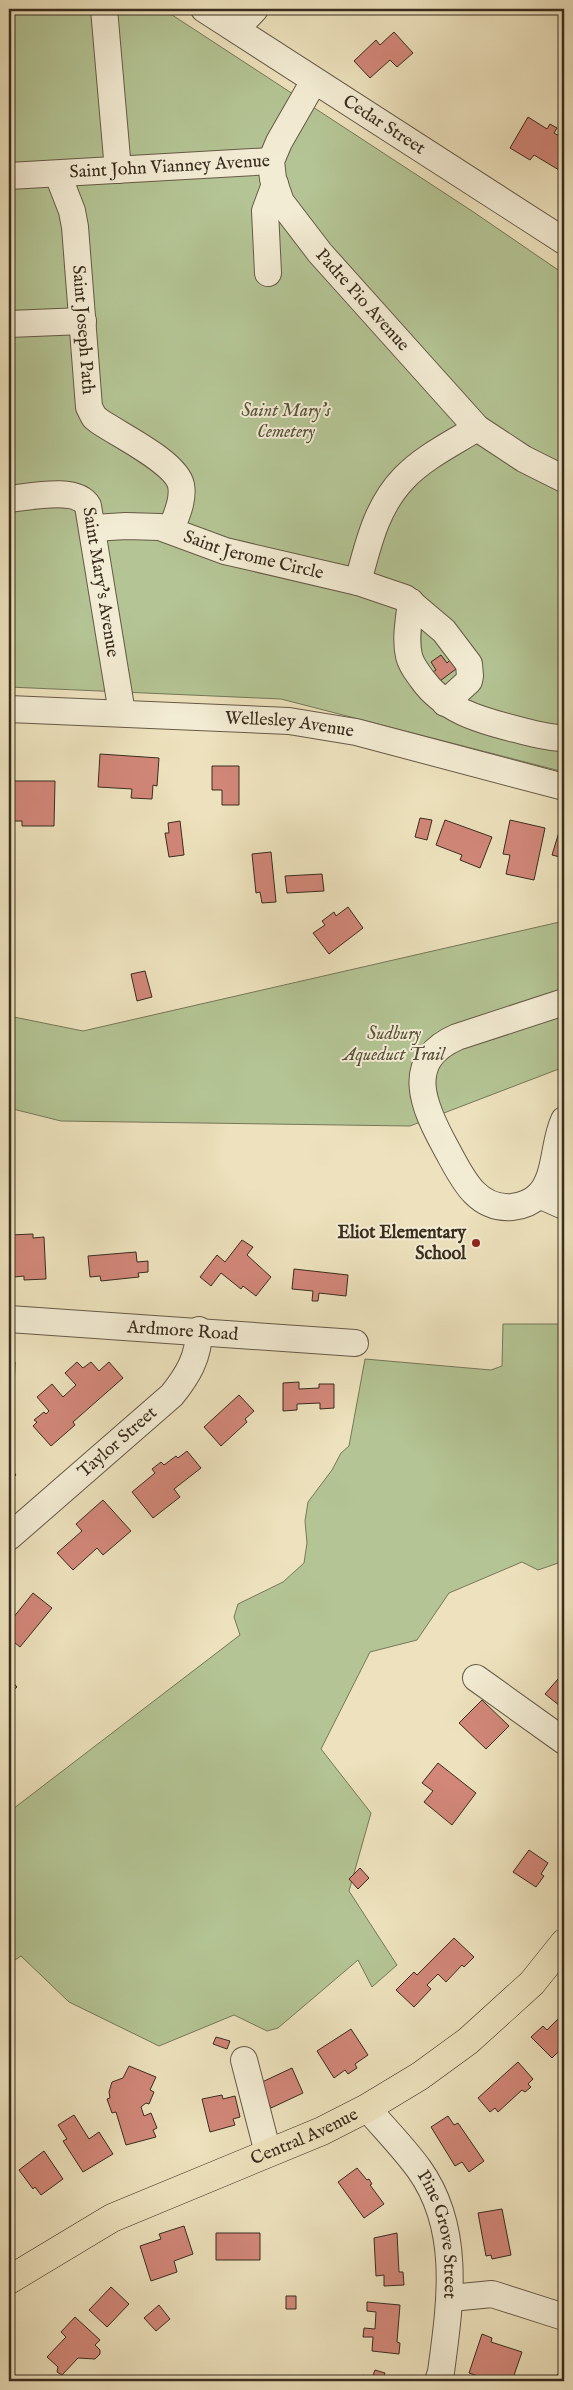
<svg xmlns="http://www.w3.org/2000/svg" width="573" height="2390" font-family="'IM FELL English',serif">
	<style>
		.green { fill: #b4c494; stroke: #767859 }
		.building { fill: #d28779; stroke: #392c1e }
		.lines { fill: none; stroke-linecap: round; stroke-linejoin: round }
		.minor-casing { stroke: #665a46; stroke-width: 28 }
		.major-casing { stroke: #392c1e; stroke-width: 29 }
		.minor { stroke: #f3ecd4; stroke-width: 26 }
		.major { stroke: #ede2bd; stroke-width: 28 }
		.poi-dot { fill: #8f2418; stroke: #f3ecd4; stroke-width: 2 }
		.labels { text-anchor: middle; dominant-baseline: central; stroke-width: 4; stroke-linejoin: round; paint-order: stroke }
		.street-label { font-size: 18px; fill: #392c1e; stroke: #f3ecd4 }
		.park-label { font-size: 18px; font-style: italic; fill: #58523c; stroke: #f3ecd4 }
		.poi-label { font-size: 18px; font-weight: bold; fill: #392c1e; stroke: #f3ecd4; text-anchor: end }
	</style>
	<rect width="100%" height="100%" fill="#ede2bd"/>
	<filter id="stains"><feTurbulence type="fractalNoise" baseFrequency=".004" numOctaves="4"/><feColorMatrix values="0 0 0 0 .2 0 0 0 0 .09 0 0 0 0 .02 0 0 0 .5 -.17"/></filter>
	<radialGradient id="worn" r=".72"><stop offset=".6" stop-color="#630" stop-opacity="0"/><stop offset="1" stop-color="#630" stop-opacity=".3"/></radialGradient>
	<path class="green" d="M9 9H163L472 211 564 274V772L281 699 9 687Z
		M564 921V1067L410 1126 61 1121 9 1108V1016L83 1031Z
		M503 1324H564V1561L538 1570 522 1562 449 1593 417 1640 370 1652 321 1749 371 1813 349 1891 397 1965 372 1987 358 1960 278 2028 267 2031 234 2015 159 2046 69 2002 21 1956 9 1964V1812L240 1635 234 1617 238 1604 283 1582 304 1563 307 1543 305 1521 308 1502 332 1470 341 1453 349 1446 365 1359 491 1370 502 1366Z"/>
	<path class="building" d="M394 32 413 53 397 67 390 60 370 78 354 61 376 40 380 45Z
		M528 117 547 129 550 124 557 128 554 133 564 139V162L559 170 534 155 530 160 510 148Z
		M441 655 447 663 450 660 456 669 440 681 433 672 436 670 431 662Z
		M100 754 159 758 157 786 153 785 152 799 131 798 132 789 98 787Z
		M212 766H239V805H222V790H212Z
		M10 781H55L54 826H22V821H9Z
		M420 818 432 820 427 840 415 837Z
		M445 820 492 837 480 868 460 860 462 855 436 845Z
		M510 820 545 828 534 880 506 874 510 855 503 854Z
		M180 821 184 855 169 857 165 833H169L168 823Z
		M559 832 564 834V858L552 855Z
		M271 852 276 902 262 903 260 892 256 893 252 854Z
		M322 874 324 891 287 893 285 876Z
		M348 907 363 928 329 954 313 933 325 925 322 921 334 912 336 916Z
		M145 971 152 997 137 1001 131 974Z
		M33 1234V1238L44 1237 46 1279 24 1280V1276L14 1277 13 1271H9L10 1235Z
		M242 1240 253 1247 247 1255 271 1277 256 1296 243 1286 241 1289 221 1273 211 1286 200 1277 217 1255 225 1262Z
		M136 1252 137 1262 148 1261V1272L138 1273 139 1277 101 1281 100 1276 90 1277 88 1256Z
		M294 1269 348 1275 346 1296 319 1293 318 1301H312L313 1291 292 1289Z
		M9 1361 15 1362 14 1389H9Z
		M77 1362 83 1368 91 1362 99 1371 109 1362 123 1378 73 1422 75 1425 51 1446 33 1426 37 1422 34 1420 44 1412 46 1414 49 1411 37 1397 52 1384 63 1397 76 1385 65 1373Z
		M299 1382V1389L319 1388V1384H334V1408L320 1409V1403L297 1404V1410L283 1411V1383Z
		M239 1395 254 1411 245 1419 247 1422 221 1446 204 1427Z
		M187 1451 201 1468 174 1489 180 1497 153 1518 132 1492 155 1473 152 1469 161 1462 164 1465 176 1456 178 1458Z
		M9 1466 16 1475 9 1480Z
		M103 1500 131 1531 103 1555 97 1548 73 1570 57 1553 82 1531 76 1524Z
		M33 1593 52 1608 20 1647 9 1638V1623Z
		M9 1678 17 1687 9 1694Z
		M558 1679 564 1684V1700L560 1706 545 1694Z
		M482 1700 509 1726 486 1749 459 1723Z
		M438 1763 476 1793 452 1825 424 1802 433 1791 422 1783Z
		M529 1850 548 1863 541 1874 544 1876 536 1887 513 1872Z
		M360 1868 369 1878 358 1889 349 1879Z
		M454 1938 474 1957 464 1967 462 1965 446 1982 438 1974 427 1985 431 1989 414 2007 396 1990 414 1972 417 1975Z
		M563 2014 564 2053 561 2049 552 2058 531 2037 543 2026 547 2030Z
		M351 2029 368 2055 355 2064 357 2068 348 2074 345 2070 334 2078 317 2051Z
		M216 2037 230 2041 227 2049 213 2044Z
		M518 2062 533 2079 528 2084 531 2087 525 2092 522 2090 498 2112 495 2108 490 2112 478 2098Z
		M129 2066 156 2077 150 2090 154 2092 149 2104 146 2103 141 2107 144 2116 151 2113 157 2128 153 2130 156 2137 126 2145 116 2112 112 2113 107 2099 110 2098 109 2092 112 2082 123 2078Z
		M292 2068 303 2093 271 2108 260 2083Z
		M222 2095 223 2099 235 2096 240 2117 233 2119 235 2125 210 2132 202 2099Z
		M74 2115 89 2139 99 2132 113 2154 83 2172 63 2141 67 2139 58 2125Z
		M448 2116 454 2125 458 2123 484 2161 469 2172 462 2162 455 2166 431 2127Z
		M44 2151 63 2179 41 2195 35 2187 33 2189 19 2170Z
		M357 2168 367 2180 369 2179 372 2184 370 2185 384 2204 364 2218 338 2182Z
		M502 2209 511 2255 492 2259 491 2255 486 2256 478 2213Z
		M184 2226 193 2254 174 2261 177 2272 151 2281 140 2246 161 2239 159 2234Z
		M216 2233H260V2260H216Z
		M397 2233 399 2272H403L404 2285 384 2286V2275L376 2276 374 2238Z
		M111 2287 129 2304 107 2327 89 2310Z
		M286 2296H296V2309H286Z
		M367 2302 400 2305 397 2342 400 2343 399 2354 372 2351 373 2337H363L364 2328 375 2329 376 2312 367 2311Z
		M159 2305 170 2319 156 2331 144 2318Z
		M75 2317 100 2340 95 2345 100 2350V2354L95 2359 78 2358 62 2375 57 2372 58 2367 47 2357 66 2337 61 2332Z
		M482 2334 492 2338 491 2342 522 2352 512 2381H493L469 2373Z
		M564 2368V2381H557L554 2378Z
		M375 2370 385 2373 382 2381H361L363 2375 372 2378Z"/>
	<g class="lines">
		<defs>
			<g id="minor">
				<path d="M104 9 118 170"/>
				<path id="s1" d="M204 9 564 241"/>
				<path d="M236 29 255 9"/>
				<path id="s2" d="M314 81 279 142 271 161 273 179 281 202 320 253 477 428C453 443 424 457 404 478 376 507 368 545 358 582"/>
				<path id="s3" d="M58 175 72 211 75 227 89 407 94 417 99 421C119 435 176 462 181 485 184 500 176 516 171 530"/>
				<path id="s4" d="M9 176 271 161"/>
				<path d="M268 273 265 211 275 184"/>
				<path d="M9 324 83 321"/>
				<path d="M477 428 524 459 564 479"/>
				<path id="s5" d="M9 499C30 497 77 486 88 506L122 713"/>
				<path id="s6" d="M93 528 126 526 160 527 225 551 358 582 405 598 444 631 469 664 470 676 469 681 445 703"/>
				<path d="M411 602C409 619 405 639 409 656 411 665 417 672 422 679 444 710 479 720 515 729 531 733 547 738 564 738"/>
				<path id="s7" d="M9 709 289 721 356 732 564 787"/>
				<path d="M564 1002 457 1037C402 1061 424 1108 446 1148 461 1175 475 1210 512 1207 521 1206 532 1202 539 1195 557 1176 553 1143 564 1120"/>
				<path d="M539 1195 564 1206"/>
				<path id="s8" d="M9 1319 355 1343"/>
				<path id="s9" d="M9 1537 172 1395C188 1375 199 1357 199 1330"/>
				<path d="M476 1678 564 1741"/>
				<path d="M244 2060 268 2153"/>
				<path id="s10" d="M367 2108C384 2128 404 2148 419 2169 462 2229 450 2304 441 2372L438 2381"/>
				<path d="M451 2298 492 2294 564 2317"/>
			</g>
			<g id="major">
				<path id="s11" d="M9 2280 112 2218 322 2131 367 2108 420 2076 468 2041 532 1983 564 1943"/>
			</g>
		</defs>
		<use href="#minor" class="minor-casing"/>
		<use href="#major" class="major-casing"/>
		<use href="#minor" class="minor"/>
		<use href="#major" class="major"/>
	</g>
	<circle class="poi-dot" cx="476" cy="1243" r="5"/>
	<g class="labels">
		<g class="street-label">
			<text stroke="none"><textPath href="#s1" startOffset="214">Cedar Street</textPath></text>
			<text stroke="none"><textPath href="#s4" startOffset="161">Saint John Vianney Avenue</textPath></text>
			<text stroke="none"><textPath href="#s2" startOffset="261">Padre Pio Avenue</textPath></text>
			<text stroke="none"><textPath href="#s3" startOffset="158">Saint Joseph Path</textPath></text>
			<text stroke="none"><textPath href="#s6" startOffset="165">Saint Jerome Circle</textPath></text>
			<text stroke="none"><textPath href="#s5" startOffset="160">Saint Mary's Avenue</textPath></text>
			<text stroke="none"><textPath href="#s7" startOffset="281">Wellesley Avenue</textPath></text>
			<text stroke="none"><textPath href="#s8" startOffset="174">Ardmore Road</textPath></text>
			<text stroke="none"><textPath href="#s9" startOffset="144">Taylor Street</textPath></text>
			<text stroke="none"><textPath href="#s11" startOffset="329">Central Avenue</textPath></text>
			<text stroke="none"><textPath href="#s10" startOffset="150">Pine Grove Street</textPath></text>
		</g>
		<g class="park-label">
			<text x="286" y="411">Saint Mary's<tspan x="286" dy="21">Cemetery</tspan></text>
			<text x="394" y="1034">Sudbury<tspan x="394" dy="21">Aqueduct Trail</tspan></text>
		</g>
		<g class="poi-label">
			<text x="466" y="1233">Eliot Elementary<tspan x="466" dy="21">School</tspan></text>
		</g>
	</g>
	<rect width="573" height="2390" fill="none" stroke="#ede2bd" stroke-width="30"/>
	<rect x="10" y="10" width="553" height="2370" fill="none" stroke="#392c1e" stroke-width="2.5"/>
	<rect x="15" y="15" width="543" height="2360" fill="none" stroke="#392c1e"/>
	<rect width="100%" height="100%" filter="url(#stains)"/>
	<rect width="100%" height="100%" fill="url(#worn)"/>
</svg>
